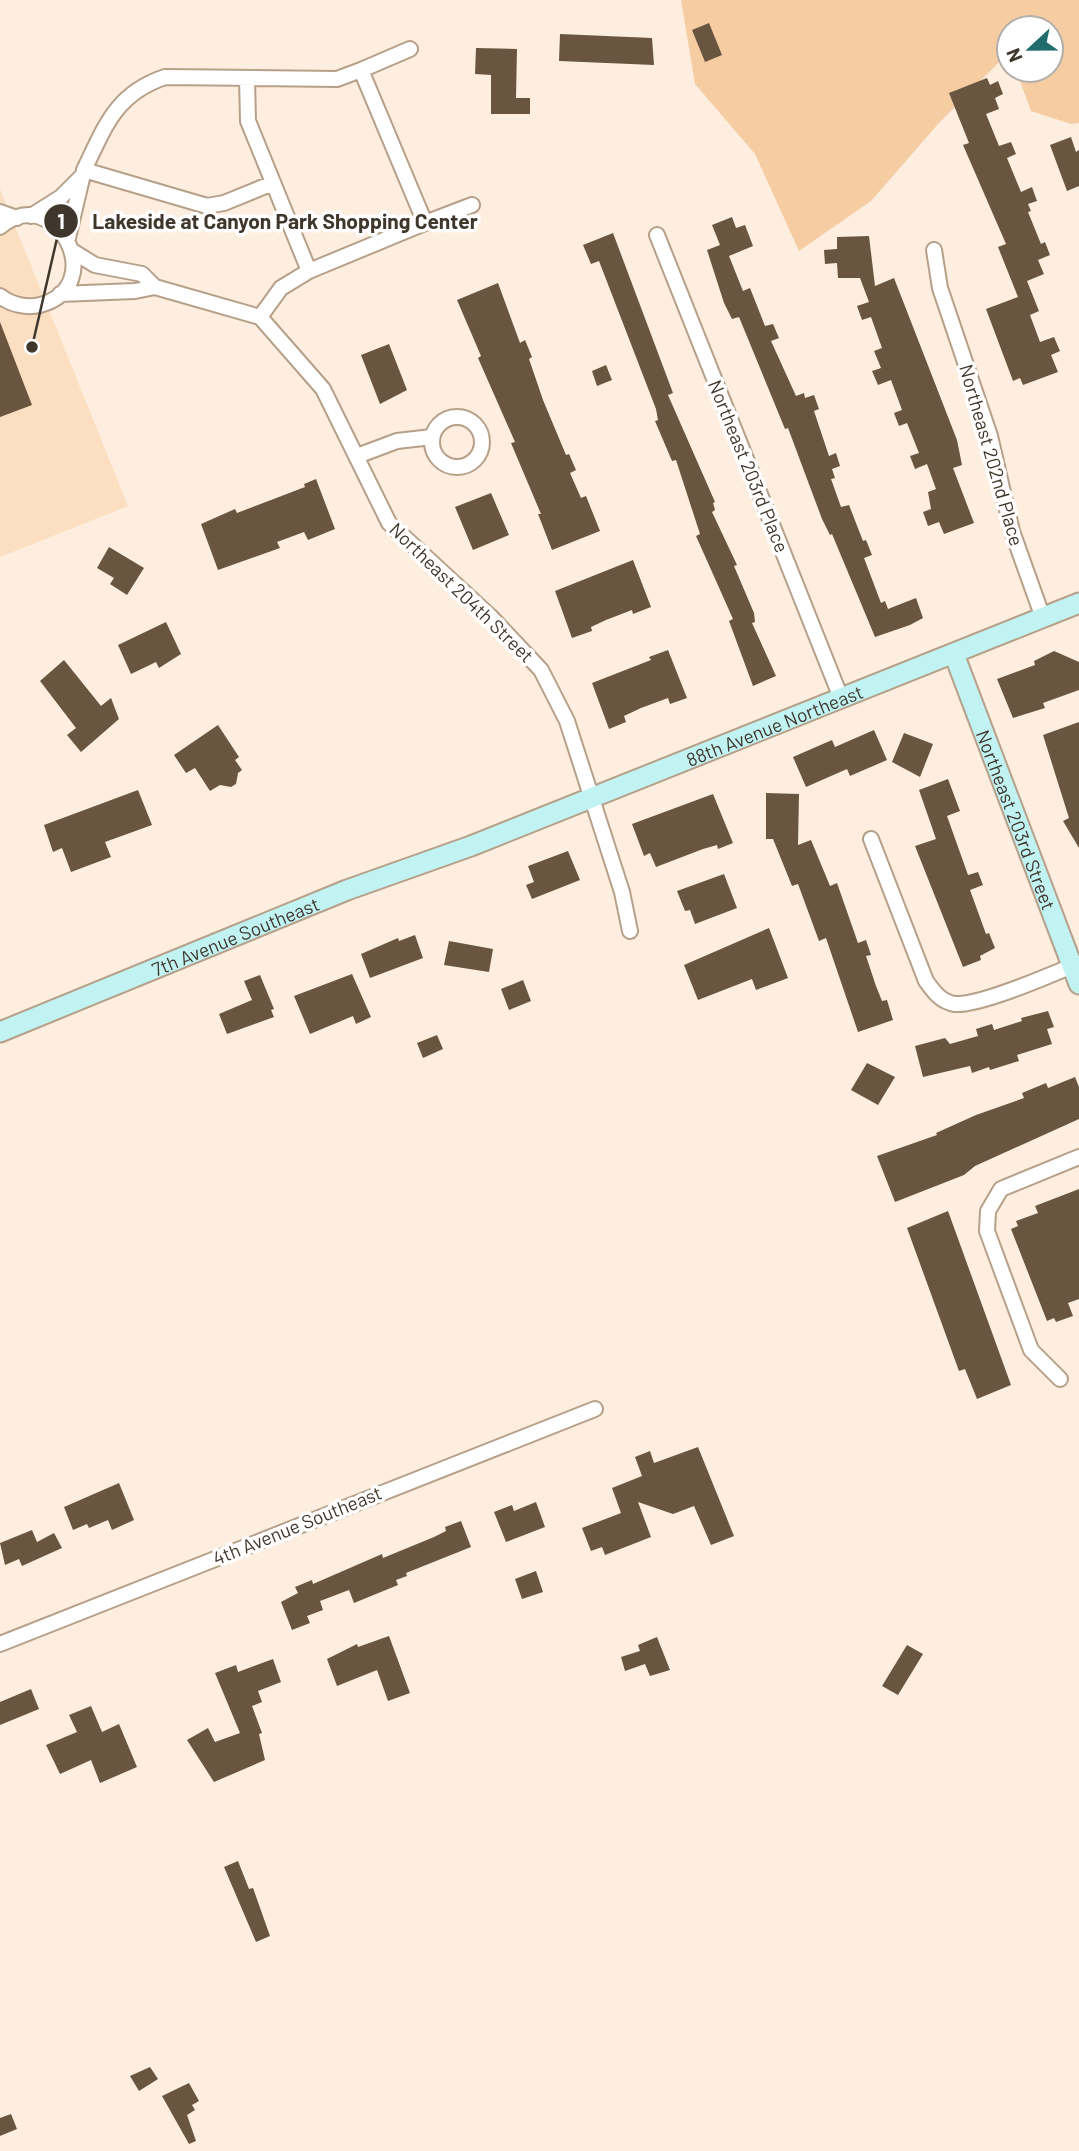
<svg xmlns="http://www.w3.org/2000/svg" width="1079" height="2151" font-family="Barlow,sans-serif">
	<style>
		.built { fill: #fcdec0 }
		.green { fill: #f6cda3 }
		.building { fill: #695540 }
		.lines { fill: none; stroke-linecap: round; stroke-linejoin: round }
		.street-casing { stroke: #b7a089; stroke-width: 18 }
		.secondary-casing { stroke: #b7a089; stroke-width: 23 }
		.street { stroke: #fff; stroke-width: 14 }
		.secondary { stroke: #c2f3f3; stroke-width: 19 }
		.labels { text-anchor: middle; dominant-baseline: central; stroke-width: 7; stroke-linejoin: round; paint-order: stroke }
		.street-label { font-size: 19px; fill: #3f362c; stroke: #fff }
		.leader { fill: none; stroke: #3f362c; stroke-width: 2.5 }
		.callout-dot { fill: #3f362c; stroke: #fff; stroke-width: 2.5 }
		.mark-label { font-size: 21px; text-anchor: middle; font-weight: bold; fill: #fff }
		.callout-label { font-size: 21px; text-anchor: middle; font-weight: bold; fill: #3f362c; stroke: #fff; stroke-width: 7; stroke-linejoin: round; paint-order: stroke }
	</style>
	<rect width="100%" height="100%" fill="#fdeedf"/>
	<path class="built" d="M0 189 128 506 0 557Z"/>
	<path class="green" d="M681 0H1079V123L1071 124 1031 111 1016 70H1051V28H1009V52L939 123 871 201 799 251 755 154 695 84Z"/>
	<path class="building" d="M709 23 722 55 705 62 692 30Z
		M560 34 652 38 654 65 559 61Z
		M476 48 517 49 516 98H530V114H491V75L475 74Z
		M987 78 990 85 998 81 1003 94 995 98 999 109 986 114 999 146 1011 142 1016 154 1007 158 1021 192 1032 187 1037 201 1028 204 1031 211 1028 212 1041 244 1045 242 1050 255 1038 260 1044 274 1027 281 1039 311 1030 315 1040 342 1054 337 1060 351 1051 355 1058 372 1023 385 1020 378 1013 381 986 309 1018 297 998 247 1006 244 963 145 969 143 949 93Z
		M1071 137 1076 152 1079 150V186L1067 191 1050 145Z
		M732 217 736 228 745 225 753 246 729 256 743 291 750 288 765 326 773 324 779 338 771 341 796 396 804 393 805 398 814 395 819 409 814 411 829 456 836 453 840 466 832 469 835 478 831 479 841 507 849 505 863 541 866 540 872 555 864 558 881 603 885 601 888 609 916 598 923 618 910 625 875 637 832 534 830 535 822 519 788 428 785 429 739 317 732 319 724 303 707 250 720 245 712 225Z
		M613 233 673 393 668 395 715 502 713 503 715 510 712 512 737 565 734 566 754 613 755 622 752 623 776 676 753 686 729 621 733 619 696 536 700 534 676 460 672 461 655 421 658 420 656 409 599 261 591 264 583 245Z
		M869 236 875 286 894 278 957 440 962 465 953 468 974 523 944 534 939 522 928 526 923 512 931 509 928 492 936 489 927 464 915 469 910 456 919 453 907 423 899 426 894 413 902 410 891 380 878 385 872 371 881 368 874 351 882 348 871 317 862 320 857 306 869 302 860 278H838L837 263 825 264 824 250 837 249V237Z
		M498 283 520 343 525 340 532 357 529 359 543 400 566 455 569 454 576 470 570 473 581 498 586 496 600 531 552 550 538 514H541L511 443 515 442 478 358 481 356 457 300Z
		M0 322 32 405 0 417Z
		M389 344 407 390 380 404 361 355Z
		M606 365 612 380 597 386 592 371Z
		M316 479 335 529 308 540 304 532 277 542 280 548 218 570 201 524 235 509 237 513 305 487 304 484Z
		M491 493 509 535 473 550 455 507Z
		M109 547 144 568 127 595 110 584 114 578 97 568Z
		M633 560 651 607 633 614 632 610 606 620 591 627 592 631 572 638 555 591Z
		M166 622 181 654 159 668 156 662 131 674 118 645Z
		M668 650 687 698 670 704 668 698 641 708 624 716 626 722 609 729 592 683 651 660 649 657Z
		M1054 651 1079 662V690L1043 703 1045 708 1013 718 997 679 1035 665 1034 661Z
		M64 660 101 706 111 698 119 719 81 752 67 735 76 728 40 681Z
		M1079 722V848L1063 821 1069 818 1043 735Z
		M218 725 239 757 235 760 242 770 238 773 236 784 231 787 220 785 210 791 195 768 186 773 174 755Z
		M874 730 887 760 850 776 847 769 806 787 793 757 832 740 835 747Z
		M904 733 933 744 920 777 892 762Z
		M948 779 960 811 947 816 968 875 978 872 983 885 970 890 986 934 989 933 995 948 980 956 981 960 963 967 915 846 936 839 919 790Z
		M138 790 152 825 105 842 111 857 71 872 62 848 53 852 44 825Z
		M766 793 799 794 798 845 811 840 830 886 837 883 858 943 866 940 871 955 866 956 876 986 882 1001 887 1000 893 1020 858 1032 826 938 819 941 798 884 792 886 773 839H766Z
		M713 794 733 843 718 849 717 845 703 849 656 867 650 853 644 856 632 824Z
		M568 851 580 880 532 899 526 885 534 882 528 866Z
		M724 874 737 908 695 924 690 910 685 911 677 891Z
		M769 928 788 978 756 990 752 979 698 1000 684 965Z
		M415 935 423 958 370 978 361 954 398 938 399 941Z
		M449 941 493 949 489 972 444 965Z
		M352 974 371 1017 356 1024 353 1016 310 1034 294 996Z
		M260 975 274 1009 271 1010 274 1017 227 1034 219 1014 252 1000 244 981Z
		M523 980 531 1001 509 1010 501 989Z
		M1048 1011 1054 1027 1047 1029 1052 1044 1017 1055 1019 1061 990 1070 989 1067 972 1073 970 1066 923 1077 915 1046 945 1038 950 1044 978 1036 976 1029 992 1024 994 1030 1022 1021 1021 1018Z
		M437 1035 443 1049 423 1058 417 1043Z
		M867 1063 895 1077 878 1105 851 1090Z
		M1075 1077 1079 1087V1119L975 1166 964 1175 895 1202 877 1156 937 1135 936 1133 976 1115 1024 1098 1022 1093 1046 1083 1048 1088Z
		M1079 1189V1299L1068 1303 1073 1316 1056 1322 1054 1318 1047 1321 1011 1229 1018 1226 1016 1221 1038 1213 1035 1206Z
		M948 1211 1011 1385 977 1399 965 1369 959 1371 907 1228Z
		M698 1447 734 1536 711 1545 694 1506 673 1514 638 1502 651 1537 605 1555 602 1547 591 1551 582 1528 621 1513 612 1488 642 1476 635 1457 650 1451 654 1463Z
		M119 1483 134 1520 112 1530 108 1520 89 1528 87 1524 73 1530 64 1507Z
		M536 1502 545 1527 506 1542 494 1512 512 1505 514 1511Z
		M461 1521 471 1547 406 1573 407 1576 396 1580 398 1585 354 1603 349 1590 320 1601 323 1610 307 1616 310 1623 292 1630 281 1602 298 1593 295 1587 312 1580 313 1584 382 1554 383 1558 434 1537 446 1531 445 1527Z
		M32 1530 37 1542 54 1533 62 1548 22 1566 19 1559 5 1565 0 1543Z
		M536 1571 543 1592 522 1599 515 1579Z
		M389 1636 410 1693 388 1701 377 1670 337 1686 327 1659 357 1644 358 1647Z
		M657 1637 670 1670 650 1676 645 1664 625 1671 621 1657 640 1651 638 1645Z
		M907 1645 923 1654 898 1695 882 1686Z
		M273 1659 281 1682 258 1691 262 1702 252 1706 262 1733 259 1734 265 1760 214 1782 187 1740 208 1728 215 1742 240 1733 215 1673 236 1665 238 1672Z
		M31 1689 39 1709 0 1725V1702Z
		M91 1706 102 1732 119 1724 137 1767 100 1783 91 1760 60 1774 46 1745 77 1732 69 1715Z
		M238 1861 249 1889 253 1888 270 1936 256 1942 224 1867Z
		M150 2067 158 2079 139 2091 130 2076Z
		M189 2083 199 2101 192 2105 195 2110 187 2115 196 2141 189 2144 162 2096Z
		M11 2114 17 2129 0 2136V2118Z"/>
	<g class="lines">
		<defs>
			<path id="street" d="M361 70 410 49
				M247 78 248 121 309 271
				M0 212 17 218
				M31 216 61 197 82 176
				M425 223 472 205
				M0 227C55 180 111 286 40 305 27 308 11 305 0 296
				M657 235 841 698
				M68 238 84 170
				M934 250 940 288 990 436 1012 531 1043 618
				M74 252 95 265 142 274 155 287 260 317
				M60 294 135 291 155 287
				M260 317 281 288 309 271 425 223 361 70 337 79 165 77C115 94 105 127 84 170L207 206 224 203 273 183
				M260 317 323 389 389 523 491 617 541 670 567 721 622 892 630 931
				M432 442a25 25 0 1 1 50 0a25 25 0 1 1-50 0Z
				M357 456 397 441 432 437
				M871 839 926 981C934 992 941 1002 955 1004 980 1006 1053 974 1079 963
				M1060 1379 1031 1350 987 1231 988 1211 1001 1189 1079 1157
				M0 1644 595 1409"/>
			<g id="secondary">
				<path id="s1" d="M954 654 1079 984"/>
				<path id="s2" d="M0 1032 347 890 471 846 1079 603"/>
			</g>
		</defs>
		<use href="#street" class="street-casing"/>
		<use href="#secondary" class="secondary-casing"/>
		<use href="#street" class="street"/>
		<use href="#secondary" class="secondary"/>
	</g>
	<g class="labels">
		<g class="street-label">
			<text transform="translate(992 455) rotate(74)">Northeast 202nd Place</text>
			<text transform="translate(749 466) rotate(68)">Northeast 203rd Place</text>
			<text transform="translate(462 592) rotate(44)">Northeast 204th Street</text>
			<text stroke="none"><textPath href="#s2" startOffset="833">88th Avenue Northeast</textPath></text>
			<text stroke="none"><textPath href="#s1" startOffset="177">Northeast 203rd Street</textPath></text>
			<text stroke="none"><textPath href="#s2" startOffset="254">7th Avenue Southeast</textPath></text>
			<text transform="translate(297 1525) rotate(-22)">4th Avenue Southeast</text>
		</g>
	</g>
	<path class="leader" d="M32 347L61 221"/>
	<g class="callout-dot">
		<circle cx="32" cy="347" r="7"/>
		<circle cx="61" cy="221" r="18"/>
	</g>
	<g class="mark-label">
		<text x="61" y="229">1</text>
	</g>
	<g class="callout-label">
		<text x="285" y="229">Lakeside at Canyon Park Shopping Center</text>
	</g>
	<g transform="translate(1030 49) rotate(248)"><circle r="33" fill="#ffffff" stroke="#b2afab" stroke-width="2"/>
	<path d="M0-5L12 26L0 18L-12 26Z" fill="#216d6d"/>
	<text y="-10" font-size="19" font-weight="bold" text-anchor="middle" fill="#3f362c">N</text>
	</g>
</svg>
